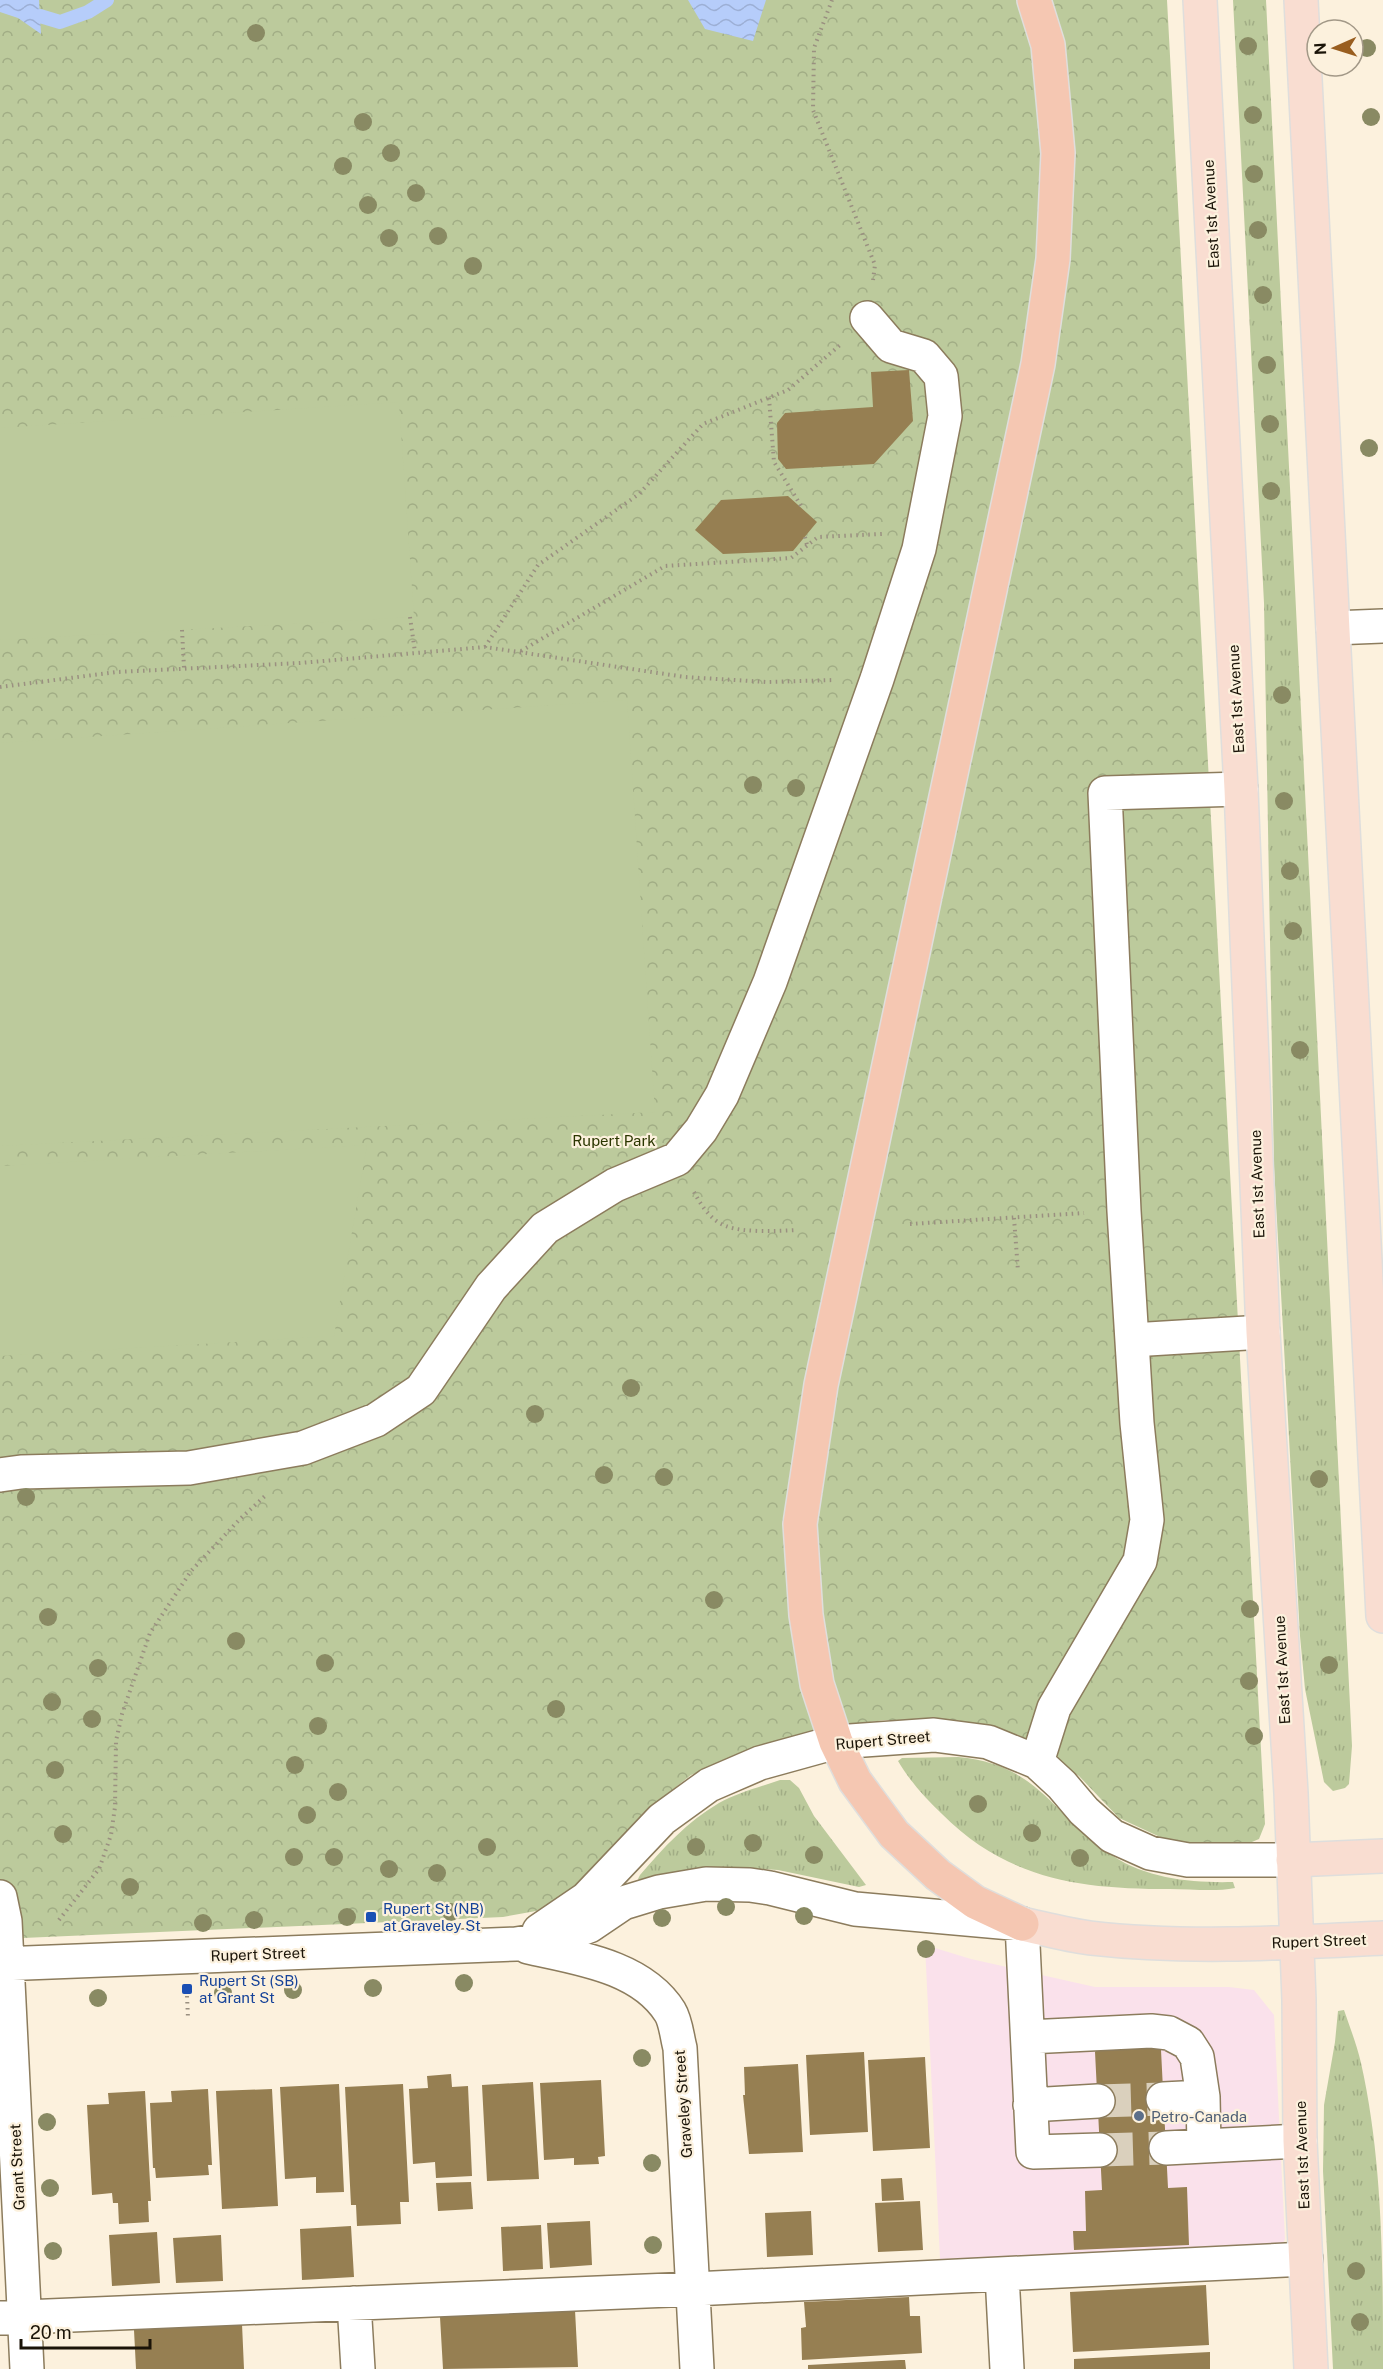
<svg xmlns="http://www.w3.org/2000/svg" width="1383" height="2369" font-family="'Public Sans',sans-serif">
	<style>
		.commercial { fill: #fae1eb }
		.grass { fill: url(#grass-tufts) }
		.forest { fill: url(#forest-crowns) }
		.pitch { fill: #bcca9c }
		.water { fill: url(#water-waves) }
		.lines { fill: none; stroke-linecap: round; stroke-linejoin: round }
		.stream { stroke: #b6cdfa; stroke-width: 14 }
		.building { fill: #967f52 }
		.minor-tunnel { stroke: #dad0bd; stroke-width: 33; stroke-dasharray: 33 16; stroke-linecap: butt }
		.minor-casing { stroke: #8c7c5d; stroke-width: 36 }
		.major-casing { stroke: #dfdedc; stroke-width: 36 }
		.highway-casing { stroke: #dfdedc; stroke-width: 36 }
		.path { stroke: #9a9080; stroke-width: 4; stroke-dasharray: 1.5 4.5; stroke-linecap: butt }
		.minor { stroke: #fff; stroke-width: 33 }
		.major { stroke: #f9ddd1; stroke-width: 33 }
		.highway { stroke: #f5c7b2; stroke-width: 33 }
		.tree { fill: #898a63 }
		.transit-dot { fill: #1a4fb4; stroke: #fcf1dd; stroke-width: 2 }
		.service-dot { fill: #5c6f8a; stroke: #fcf1dd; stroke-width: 2 }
		.labels { text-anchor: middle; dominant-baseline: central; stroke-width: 4.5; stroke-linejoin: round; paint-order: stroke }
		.street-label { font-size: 15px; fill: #1a1307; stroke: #fcf1dd }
		.park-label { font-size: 15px; fill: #2b3600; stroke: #fcf1dd }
		.transit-label { font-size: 15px; fill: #164399; stroke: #fcf1dd; text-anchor: start }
		.service-label { font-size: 15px; fill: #4e5e75; stroke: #fcf1dd; text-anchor: start }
	</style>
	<defs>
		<pattern id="grass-tufts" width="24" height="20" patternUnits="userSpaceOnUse" patternTransform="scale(1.5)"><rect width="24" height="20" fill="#bcca9c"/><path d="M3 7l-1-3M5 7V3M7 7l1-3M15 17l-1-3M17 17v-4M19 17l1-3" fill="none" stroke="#a1ad85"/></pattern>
		<pattern id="forest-crowns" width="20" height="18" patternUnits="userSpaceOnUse" patternTransform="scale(1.5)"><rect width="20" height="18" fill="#bcca9c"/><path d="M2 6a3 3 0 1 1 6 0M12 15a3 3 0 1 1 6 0" fill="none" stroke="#a1ad85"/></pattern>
		<pattern id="water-waves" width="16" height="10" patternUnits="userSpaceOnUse" patternTransform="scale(1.5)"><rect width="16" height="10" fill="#b6cdfa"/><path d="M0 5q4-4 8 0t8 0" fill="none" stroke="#9cafd5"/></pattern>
	</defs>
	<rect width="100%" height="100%" fill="#fcf1dd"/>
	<path class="commercial" d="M925 1945 971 1959 1095 1987H1229L1254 1990 1274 2015 1285 2239 1282 2246 1274 2251 940 2259Z"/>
	<path class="grass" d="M1233 0H1266L1352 1746 1349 1784 1345 1788 1333 1791 1324 1782 1305 1689 1300 1636 1274 1167 1264 603Z
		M958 1757C1040 1764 1053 1817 1113 1856 1148 1879 1193 1883 1233 1882L1235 1888C1215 1892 1191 1889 1170 1889 1081 1889 1008 1880 942 1814 926 1799 909 1780 898 1761L902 1758Z
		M780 1780H790L799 1788 814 1816 866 1885 859 1887 778 1870 727 1867 684 1871 640 1881 638 1879 640 1875C663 1848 688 1821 719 1803 737 1793 760 1787 780 1780Z
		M1344 2010C1350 2028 1357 2045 1361 2063 1383 2161 1383 2268 1383 2369H1333L1323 2171 1324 2105 1335 2042 1338 2011Z"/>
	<path class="forest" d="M0 0H1167L1265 1824 1259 1839 1240 1847 1171 1842 1119 1818 1079 1776 1018 1735 956 1720H885L824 1728 769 1746 691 1775 642 1814 604 1867 570 1895 536 1911 503 1917 0 1939Z"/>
	<path class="pitch" d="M399 402 414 617 0 640V428Z
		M627 700 655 1112 0 1146V743Z
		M367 1145 334 1336 0 1356V1166Z"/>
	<path class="water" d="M0 0H39L41 34 18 18 0 12Z
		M688 0H766L753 41 705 29Z"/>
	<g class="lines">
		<path class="stream" d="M40 16 60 22 88 12 107 0"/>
	</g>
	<path class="building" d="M909 370 913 421 874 464 786 469 778 459 777 423 785 413 873 407 871 372Z
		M788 496 817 522 793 551 723 554 695 530 721 500Z
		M1100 2045H1158L1161 2050 1168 2188 1187 2187 1189 2245 1074 2250 1073 2231H1086L1085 2191 1102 2190 1095 2052Z
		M864 2052 868 2132 810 2135 806 2055Z
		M925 2057 930 2148 873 2151 868 2060Z
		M798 2064 803 2152 749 2154 743 2095H745L744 2067Z
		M451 2074 452 2087 468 2086 472 2176 436 2178 435 2162 413 2164 409 2089 428 2088 427 2076Z
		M601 2080 605 2156 598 2157 599 2164 574 2165V2158L544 2160 540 2083Z
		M533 2082 539 2179 487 2181 482 2085Z
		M339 2084 344 2192 316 2193V2177L285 2179 280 2087Z
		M403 2084 409 2202H400L401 2224 357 2226 356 2205H351L345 2087Z
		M208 2089 212 2165H208L209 2175 156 2178 155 2168H153L150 2103 172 2102 171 2091Z
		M272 2089 278 2206 222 2209 216 2091Z
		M145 2091 151 2201H148L149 2222 119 2224 118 2203H113L112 2193 92 2195 87 2105 109 2104 108 2093Z
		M902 2178 904 2200 882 2201 881 2179Z
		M471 2182 473 2209 438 2211 436 2183Z
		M920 2201 923 2250 878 2252 875 2203Z
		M811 2211 813 2255 767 2257 765 2213Z
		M590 2221 592 2265 550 2268 547 2223Z
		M541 2225 543 2269 503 2271 501 2227Z
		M351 2226 354 2277 302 2280 300 2229Z
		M157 2232 160 2283 112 2286 109 2235Z
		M221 2235 223 2281 176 2283 173 2238Z
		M1206 2285 1209 2345 1073 2352 1070 2292Z
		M909 2297 910 2316H920L922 2353 802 2360 801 2328 806 2327 804 2302Z
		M575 2310 578 2367 443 2369 440 2317Z
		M242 2324 244 2369H136L134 2330Z
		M1210 2352V2369H1074V2359Z
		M900 2360H905L906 2369H808V2365Z"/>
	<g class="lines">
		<path class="minor-tunnel" d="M1098 2101 1163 2099
			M1100 2150 1166 2148"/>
		<defs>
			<path id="minor" d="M1333 628 1383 626
				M1132 1340 1263 1332
				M0 1475 21 1472 189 1468 303 1448 376 1420 421 1390 491 1287 545 1228 615 1185 677 1159 701 1130 722 1095 770 982 877 679 919 549 945 416 941 376 924 356 891 346 867 318
				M1037 1762 1054 1708 1140 1561 1147 1520 1137 1423 1124 1211 1105 793 1241 789
				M0 1897 5 1921 27 2369
				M539 1931 586 1899 662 1819 709 1785 760 1763 836 1742 934 1735 988 1742 1037 1762 1062 1785 1084 1811 1112 1836 1150 1853 1188 1860H1293
				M528 1947C577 1958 641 1966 670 2012 676 2022 677 2037 680 2048L697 2369
				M0 1964 516 1944 560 1937 589 1926 623 1903 659 1892 706 1884 750 1885 770 1888 855 1909 1022 1924 1033 2152 1100 2150
				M1028 2037 1151 2031 1169 2033 1188 2043 1197 2057 1203 2097 1204 2146
				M1163 2099 1203 2097
				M1030 2105 1098 2101
				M1166 2148 1300 2141
				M1002 2275 1007 2369
				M354 2303 358 2369
				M0 2318 694 2289 1306 2259"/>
			<path id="major" d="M1200 0 1241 789 1263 1332 1291 1793 1299 2000 1300 2141 1311 2369
				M1301 0 1383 1616
				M1293 1860 1383 1856
				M1022 1924C1045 1929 1067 1935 1090 1938 1187 1949 1285 1943 1383 1938"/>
			<path id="highway" d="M1022 1924 975 1902 938 1875 894 1834 855 1781 836 1742 817 1684 806 1615 800 1524 821 1385 1038 364 1053 259 1058 153 1048 45 1034 0"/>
		</defs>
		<use href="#minor" class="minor-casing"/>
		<use href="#major" class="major-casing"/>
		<use href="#highway" class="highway-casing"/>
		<path class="path" d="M832 0 814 48 813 110 875 265 873 280
			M769 398 774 462 803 509
			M805 537 807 545
			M410 617 415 652
			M182 630 184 668
			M485 647 538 565 639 494 703 424 788 390 840 345
			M521 651 665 566 791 558 818 537 882 534
			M0 687 117 672 300 663 485 647 685 677 767 682 835 680
			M694 1192C701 1205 711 1221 726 1226 743 1233 778 1231 797 1230
			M1014 1218 1018 1271
			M910 1224 1084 1213
			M59 1920 99 1869 111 1835 115 1807 116 1741 122 1714 150 1633 191 1571 240 1519 265 1496
			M187 1996 188 2018"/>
		<use href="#minor" class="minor"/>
		<use href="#major" class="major"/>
		<use href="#highway" class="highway"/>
	</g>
	<g class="tree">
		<circle cx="256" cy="33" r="9"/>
		<circle cx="1248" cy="46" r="9"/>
		<circle cx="1367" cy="48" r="9"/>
		<circle cx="1253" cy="115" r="9"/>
		<circle cx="1371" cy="117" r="9"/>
		<circle cx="363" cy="122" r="9"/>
		<circle cx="391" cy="153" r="9"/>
		<circle cx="343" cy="166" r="9"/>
		<circle cx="1254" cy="174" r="9"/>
		<circle cx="416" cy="193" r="9"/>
		<circle cx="368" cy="205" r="9"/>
		<circle cx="1258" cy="230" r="9"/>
		<circle cx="438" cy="236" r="9"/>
		<circle cx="389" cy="238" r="9"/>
		<circle cx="473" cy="266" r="9"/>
		<circle cx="1263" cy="295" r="9"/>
		<circle cx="1267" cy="365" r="9"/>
		<circle cx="1270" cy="424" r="9"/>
		<circle cx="1369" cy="448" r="9"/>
		<circle cx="1271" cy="491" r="9"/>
		<circle cx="1282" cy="695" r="9"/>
		<circle cx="753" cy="785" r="9"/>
		<circle cx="796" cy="788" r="9"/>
		<circle cx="1284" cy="801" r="9"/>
		<circle cx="1290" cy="871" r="9"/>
		<circle cx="1293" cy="931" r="9"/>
		<circle cx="1300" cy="1050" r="9"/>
		<circle cx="631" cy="1388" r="9"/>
		<circle cx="535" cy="1414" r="9"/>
		<circle cx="604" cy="1475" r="9"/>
		<circle cx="664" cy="1477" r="9"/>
		<circle cx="1319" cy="1479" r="9"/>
		<circle cx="26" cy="1497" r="9"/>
		<circle cx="714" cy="1600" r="9"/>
		<circle cx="1250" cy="1609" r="9"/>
		<circle cx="48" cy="1617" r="9"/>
		<circle cx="236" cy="1641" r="9"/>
		<circle cx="325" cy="1663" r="9"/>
		<circle cx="1329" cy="1665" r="9"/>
		<circle cx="98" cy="1668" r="9"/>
		<circle cx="1249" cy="1681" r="9"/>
		<circle cx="52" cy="1702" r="9"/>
		<circle cx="556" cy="1709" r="9"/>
		<circle cx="92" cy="1719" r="9"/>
		<circle cx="318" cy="1726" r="9"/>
		<circle cx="1254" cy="1736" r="9"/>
		<circle cx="295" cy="1765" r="9"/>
		<circle cx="55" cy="1770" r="9"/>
		<circle cx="338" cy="1792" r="9"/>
		<circle cx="978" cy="1804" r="9"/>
		<circle cx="307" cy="1815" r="9"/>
		<circle cx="1032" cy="1833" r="9"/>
		<circle cx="63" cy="1834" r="9"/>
		<circle cx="753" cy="1843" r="9"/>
		<circle cx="487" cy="1847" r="9"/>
		<circle cx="696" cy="1847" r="9"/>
		<circle cx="814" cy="1855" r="9"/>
		<circle cx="294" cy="1857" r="9"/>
		<circle cx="334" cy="1857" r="9"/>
		<circle cx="1080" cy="1858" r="9"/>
		<circle cx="389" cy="1869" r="9"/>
		<circle cx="437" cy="1873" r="9"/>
		<circle cx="130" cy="1887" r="9"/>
		<circle cx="726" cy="1907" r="9"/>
		<circle cx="451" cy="1912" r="9"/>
		<circle cx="804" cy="1916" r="9"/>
		<circle cx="347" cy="1917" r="9"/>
		<circle cx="662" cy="1918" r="9"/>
		<circle cx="254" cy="1920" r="9"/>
		<circle cx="203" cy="1923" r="9"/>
		<circle cx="926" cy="1949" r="9"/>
		<circle cx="464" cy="1983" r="9"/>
		<circle cx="373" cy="1988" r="9"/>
		<circle cx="293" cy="1990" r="9"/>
		<circle cx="223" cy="1993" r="9"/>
		<circle cx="98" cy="1998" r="9"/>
		<circle cx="642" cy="2058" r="9"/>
		<circle cx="47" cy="2122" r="9"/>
		<circle cx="652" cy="2163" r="9"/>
		<circle cx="50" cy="2188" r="9"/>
		<circle cx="653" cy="2245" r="9"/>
		<circle cx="53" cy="2251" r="9"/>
		<circle cx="1356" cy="2271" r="9"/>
		<circle cx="1360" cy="2322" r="9"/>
	</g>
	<g class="transit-dot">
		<rect x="365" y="1911" width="12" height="12" rx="3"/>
		<rect x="181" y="1983" width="12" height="12" rx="3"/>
	</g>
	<circle class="service-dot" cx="1139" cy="2116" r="6"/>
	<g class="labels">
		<g class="street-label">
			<text transform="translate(1211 214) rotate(-93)">East 1st Avenue</text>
			<text transform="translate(1236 699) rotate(-93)">East 1st Avenue</text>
			<text transform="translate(1257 1184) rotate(-92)">East 1st Avenue</text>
			<text transform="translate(1282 1670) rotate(-93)">East 1st Avenue</text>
			<text transform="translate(883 1740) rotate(-5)">Rupert Street</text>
			<text transform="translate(1319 1941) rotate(-2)">Rupert Street</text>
			<text transform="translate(258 1954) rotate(-2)">Rupert Street</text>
			<text transform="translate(683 2104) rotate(-94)">Graveley Street</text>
			<text transform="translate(1302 2155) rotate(-92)">East 1st Avenue</text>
			<text transform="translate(17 2167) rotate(-93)">Grant Street</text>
		</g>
		<g class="park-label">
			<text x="614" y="1140">Rupert Park</text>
		</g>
		<g class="transit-label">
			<text x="383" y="1908">Rupert St (NB)<tspan x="383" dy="17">at Graveley St</tspan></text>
			<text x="199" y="1980">Rupert St (SB)<tspan x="199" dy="17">at Grant St</tspan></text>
		</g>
		<g class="service-label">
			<text x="1151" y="2116">Petro-Canada</text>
		</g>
	</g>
	<g transform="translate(1335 48) rotate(267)"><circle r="28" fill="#fcf1dd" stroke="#a29887" stroke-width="1.5"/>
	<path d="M0-4.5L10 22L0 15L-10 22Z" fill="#995e1f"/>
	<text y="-9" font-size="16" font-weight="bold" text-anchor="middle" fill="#1a1307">N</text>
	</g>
	<path d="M21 2339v9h129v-9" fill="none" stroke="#1a1307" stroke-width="3"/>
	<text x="30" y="2339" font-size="18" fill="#1a1307" stroke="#fcf1dd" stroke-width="4.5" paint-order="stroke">20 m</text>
</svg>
